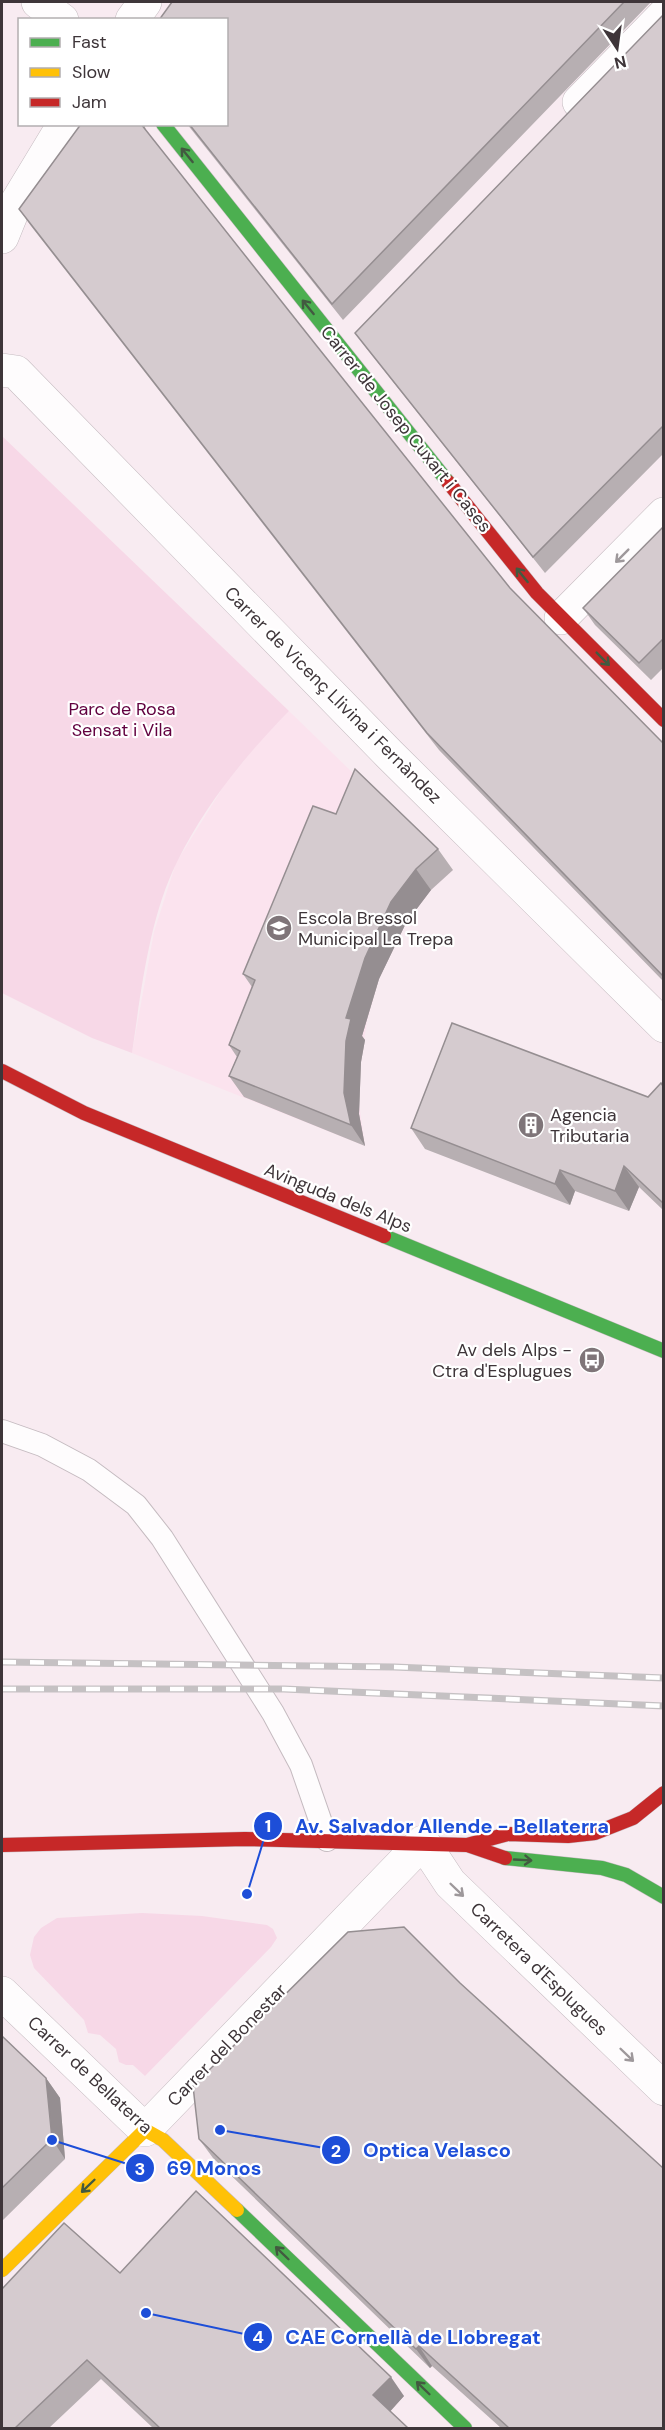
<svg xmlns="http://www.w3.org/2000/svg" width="665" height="2430" font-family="'DM Sans',sans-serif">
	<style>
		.built { fill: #fbe3ee }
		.green { fill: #f7d8e7 }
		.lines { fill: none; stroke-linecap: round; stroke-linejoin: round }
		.lane-casing { stroke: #c5bbc0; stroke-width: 24 }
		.street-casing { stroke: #c5bbc0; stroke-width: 34 }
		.fast-casing { stroke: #c5bbc0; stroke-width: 15 }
		.slow-casing { stroke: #c5bbc0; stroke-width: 15 }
		.jam-casing { stroke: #c5bbc0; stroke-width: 15 }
		.lane { stroke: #fefcfd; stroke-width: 22 }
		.street { stroke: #fefcfd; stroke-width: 33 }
		.fast { stroke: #4caf50; stroke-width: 14 }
		.slow { stroke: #ffc107; stroke-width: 14 }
		.jam { stroke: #c62828; stroke-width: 14 }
		.rail-casing { stroke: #c5c1c3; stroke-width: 7 }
		.rail { stroke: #fff; stroke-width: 4.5; stroke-dasharray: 14; stroke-linecap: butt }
		.wall { fill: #b7afb2 }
		.shaded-wall { fill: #958e91 }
		.building { fill: #d5cbcf; stroke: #958e91; stroke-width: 1.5 }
		.oneway { stroke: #425a40 }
		.oneway2 { stroke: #9e989b }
		.labels { text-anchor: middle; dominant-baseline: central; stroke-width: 4.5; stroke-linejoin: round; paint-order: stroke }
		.street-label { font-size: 18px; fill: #3e3539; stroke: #fff }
		.park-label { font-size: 18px; fill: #61003f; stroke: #fff }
		.poi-label { font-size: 18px; fill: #3e3539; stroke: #fff; text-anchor: start }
		.leader { fill: none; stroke: #1d4ed8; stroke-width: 2 }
		.callout-dot { fill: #1d4ed8; stroke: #fff; stroke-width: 2 }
		.mark-label { font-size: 18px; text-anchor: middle; font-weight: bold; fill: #fff }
		.callout-label { font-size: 20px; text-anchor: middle; font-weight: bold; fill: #1d4ed8; stroke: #fff; stroke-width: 4.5; stroke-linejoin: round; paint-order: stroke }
	</style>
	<rect width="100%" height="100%" fill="#f8ebf1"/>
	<path class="built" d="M289 711 453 870 431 890 406 923 379 979 367 1021 361 1062 359 1103 365 1146 132 1053 154 932 176 863 225 784 261 740Z"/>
	<path class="green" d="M2 436 289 711C245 756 205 805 177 862 149 918 141 992 132 1053L92 1038 2 993Z
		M142 1913 202 1916 267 1925 273 1929 277 1938 271 1947 145 2076 133 2065H126L119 2062 116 2049 100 2035 88 2033 84 2020 34 1968 30 1955 34 1937 41 1928 57 1918Z"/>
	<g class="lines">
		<defs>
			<path id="lane" d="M2 1431 42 1445 89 1470 136 1505 162 1538 273 1713 301 1765 327 1840"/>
			<path id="street" d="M38 2 62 20
				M132 20 145 2
				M579 102 664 15
				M2 237 15 205 64 124
				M2 370 16 372 389 754 664 1026
				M561 618 664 514
				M2 1993 145 2130 423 1842 450 1883 664 2089"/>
			<path id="fast" d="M163 124 448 482
				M384 1236 664 1351
				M505 1858 602 1868 626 1875 664 1897
				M237 2210 465 2428"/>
			<path id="slow" d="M2 2270 145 2130 163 2140 237 2210"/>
			<path id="jam" d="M448 482 537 593 664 720
				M2 1071 84 1113 384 1236
				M2 1845 245 1839 467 1845 505 1858
				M467 1845 508 1834 568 1836 595 1833 633 1818 664 1793"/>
		</defs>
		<use href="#lane" class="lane-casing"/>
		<use href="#street" class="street-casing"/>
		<use href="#fast" class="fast-casing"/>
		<use href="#slow" class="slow-casing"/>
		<use href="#jam" class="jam-casing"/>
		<use href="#lane" class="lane"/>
		<use href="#street" class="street"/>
		<use href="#fast" class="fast"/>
		<use href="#slow" class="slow"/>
		<use href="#jam" class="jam"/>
		<defs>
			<path id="rail" d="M2 1662 394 1667 664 1678
				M2 1689H284L664 1706"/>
		</defs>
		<use href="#rail" class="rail-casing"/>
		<use href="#rail" class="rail"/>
	</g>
	<path class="wall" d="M172 2H651L343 320 187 124H226Z
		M663 15V454L545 573 367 349 355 333Z
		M81 124H145V127L146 131 316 345 510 588 663 743V981L439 750 31 226 19 209Z
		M663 527V668L651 680 595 625 583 608Z
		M336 814 438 849 453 870 431 890 406 923 379 979 362 1036 365 1040 361 1062 359 1114 365 1146 244 1097 229 1076 237 1057 229 1045 252 987 243 974Z
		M663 1086V1210L639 1187 629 1211 575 1191 570 1205 425 1149 411 1128 648 1097Z
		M460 1983 663 2428H501L432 2366 430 2368 213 2158 199 2139Z
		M2 2036 46 2078 60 2098 65 2159 2 2221Z
		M120 2273 404 2396 390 2411 408 2428H153L101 2379 49 2428H2Z"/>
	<path class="shaded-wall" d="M416 869 431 890 406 923 379 979 362 1036 365 1040 361 1062 359 1114 365 1146 351 1125 344 1093 346 1018 365 958 391 902Z
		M624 1166 639 1187 629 1211 615 1191Z
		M560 1170 575 1191 570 1205 555 1184Z
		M46 2078 60 2098 65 2159 52 2139Z
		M419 2346 432 2366 430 2368 416 2349Z
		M391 2377 404 2396 387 2415 373 2395Z"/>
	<path class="building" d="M172 2H624L332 304 189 124H226V20H159Z
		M663 15V426L533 557 355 333Z
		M81 124H141L316 345 510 588 663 743V976L629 941 427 733 19 209Z
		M663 527V639L639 663 583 608Z
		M355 769 438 849 416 869 391 902 365 958 346 1018 351 1019 346 1041 344 1093 351 1125 229 1076 240 1051 229 1045 255 980 243 974 313 806 336 814Z
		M452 1023 648 1097 661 1083 663 1086V1203L624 1166 615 1191 560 1170 555 1184 411 1128Z
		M404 1927 460 1983 663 2168V2428H509L419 2346 416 2349 199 2139 193 2086 348 1932Z
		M2 2036 46 2078 52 2139 2 2188Z
		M196 2191 391 2377 373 2395 408 2428H160L87 2360 15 2428H2V2289L64 2223 120 2273Z"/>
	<defs><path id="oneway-shaft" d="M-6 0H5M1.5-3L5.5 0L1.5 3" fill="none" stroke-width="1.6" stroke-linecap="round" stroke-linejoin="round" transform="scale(1.5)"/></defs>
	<g class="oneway">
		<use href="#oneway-shaft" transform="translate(187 155) rotate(-129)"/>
		<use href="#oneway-shaft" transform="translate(308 307) rotate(-129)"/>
		<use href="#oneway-shaft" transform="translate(522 575) rotate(-129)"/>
		<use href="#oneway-shaft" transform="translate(603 659) rotate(45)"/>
		<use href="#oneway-shaft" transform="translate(523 1860) rotate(3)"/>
		<use href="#oneway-shaft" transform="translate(88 2186) rotate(136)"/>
		<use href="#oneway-shaft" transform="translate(282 2253) rotate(-136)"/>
		<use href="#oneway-shaft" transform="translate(423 2388) rotate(-136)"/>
	</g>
	<g class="oneway2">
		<use href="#oneway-shaft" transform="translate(622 556) rotate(135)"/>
		<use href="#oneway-shaft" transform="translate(457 1890) rotate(44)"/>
		<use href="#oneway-shaft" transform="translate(627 2055) rotate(44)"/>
	</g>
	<defs>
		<symbol id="school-disc" viewBox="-11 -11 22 22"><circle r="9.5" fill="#7f7579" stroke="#fff"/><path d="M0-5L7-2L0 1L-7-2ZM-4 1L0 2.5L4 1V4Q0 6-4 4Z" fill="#fff"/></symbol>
		<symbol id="building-disc" viewBox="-11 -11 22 22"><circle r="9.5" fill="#7f7579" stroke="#fff"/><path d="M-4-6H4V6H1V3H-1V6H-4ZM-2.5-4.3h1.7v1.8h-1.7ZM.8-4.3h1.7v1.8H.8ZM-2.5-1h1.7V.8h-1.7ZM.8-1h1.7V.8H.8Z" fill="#fff"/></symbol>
		<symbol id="bus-disc" viewBox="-11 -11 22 22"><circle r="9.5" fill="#7f7579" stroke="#fff"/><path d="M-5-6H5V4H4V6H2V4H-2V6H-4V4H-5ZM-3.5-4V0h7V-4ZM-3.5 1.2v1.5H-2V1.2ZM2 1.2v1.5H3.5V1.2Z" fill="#fff"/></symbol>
	</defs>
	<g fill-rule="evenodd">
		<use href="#school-disc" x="264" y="913" width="30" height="30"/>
		<use href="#building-disc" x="516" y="1110" width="30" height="30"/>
		<use href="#bus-disc" x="577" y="1345" width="30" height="30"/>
	</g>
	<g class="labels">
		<g class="street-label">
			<text transform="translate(406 429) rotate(51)">Carrer de Josep Cuxart i Cases</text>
			<text transform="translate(333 695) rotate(45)">Carrer de Vicenç Llivina i Fernàndez</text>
			<text transform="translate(338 1198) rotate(22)">Avinguda dels Alps</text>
			<text transform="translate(539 1969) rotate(44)">Carretera d'Esplugues</text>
			<text transform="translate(227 2045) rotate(-46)">Carrer del Bonestar</text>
			<text transform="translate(90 2075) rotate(43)">Carrer de Bellaterra</text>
		</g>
		<g class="park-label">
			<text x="122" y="709">Parc de Rosa<tspan x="122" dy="21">Sensat i Vila</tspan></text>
		</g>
		<g class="poi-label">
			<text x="298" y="918">Escola Bressol<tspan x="298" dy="21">Municipal La Trepa</tspan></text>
			<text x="550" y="1115">Agencia<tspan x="550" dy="21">Tributaria</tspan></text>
			<text x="572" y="1350" text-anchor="end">Av dels Alps -<tspan x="572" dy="21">Ctra d'Esplugues</tspan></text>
		</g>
	</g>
	<path class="leader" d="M247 1894L268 1826M220 2130L336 2150M52 2140L140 2168M146 2313L258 2337"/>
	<g class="callout-dot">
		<circle cx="247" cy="1894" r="6"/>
		<circle cx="220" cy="2130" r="6"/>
		<circle cx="52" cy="2140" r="6"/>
		<circle cx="146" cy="2313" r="6"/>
		<circle cx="268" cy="1826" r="15"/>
		<circle cx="336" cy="2150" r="15"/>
		<circle cx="140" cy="2168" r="15"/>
		<circle cx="258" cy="2337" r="15"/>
	</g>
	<g class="mark-label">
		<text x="268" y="1832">1</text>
		<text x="336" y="2157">2</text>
		<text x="140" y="2175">3</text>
		<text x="258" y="2343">4</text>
	</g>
	<g class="callout-label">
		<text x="452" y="1833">Av. Salvador Allende - Bellaterra</text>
		<text x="437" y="2157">Optica Velasco</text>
		<text x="214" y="2175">69 Monos</text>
		<text x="413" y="2344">CAE Cornellà de Llobregat</text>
	</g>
	<rect width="665" height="2430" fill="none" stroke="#3e3539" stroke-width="6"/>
	<rect x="18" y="18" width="210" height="108" fill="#ffffff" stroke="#b2aeb0" stroke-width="1.5"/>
	<rect x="30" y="38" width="30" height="9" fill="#4caf50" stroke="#b2aeb0" stroke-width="1.5"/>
	<text x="72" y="48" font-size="18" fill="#3e3539">Fast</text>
	<rect x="30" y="68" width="30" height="9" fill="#ffc107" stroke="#b2aeb0" stroke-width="1.5"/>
	<text x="72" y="78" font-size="18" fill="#3e3539">Slow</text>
	<rect x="30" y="98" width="30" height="9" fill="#c62828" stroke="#b2aeb0" stroke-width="1.5"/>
	<text x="72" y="108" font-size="18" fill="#3e3539">Jam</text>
	<g transform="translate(617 48) rotate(167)" stroke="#ffffff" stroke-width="4.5" paint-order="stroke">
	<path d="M0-4.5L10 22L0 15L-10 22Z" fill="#3e3539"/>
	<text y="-9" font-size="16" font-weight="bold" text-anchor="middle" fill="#3e3539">N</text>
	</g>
</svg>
